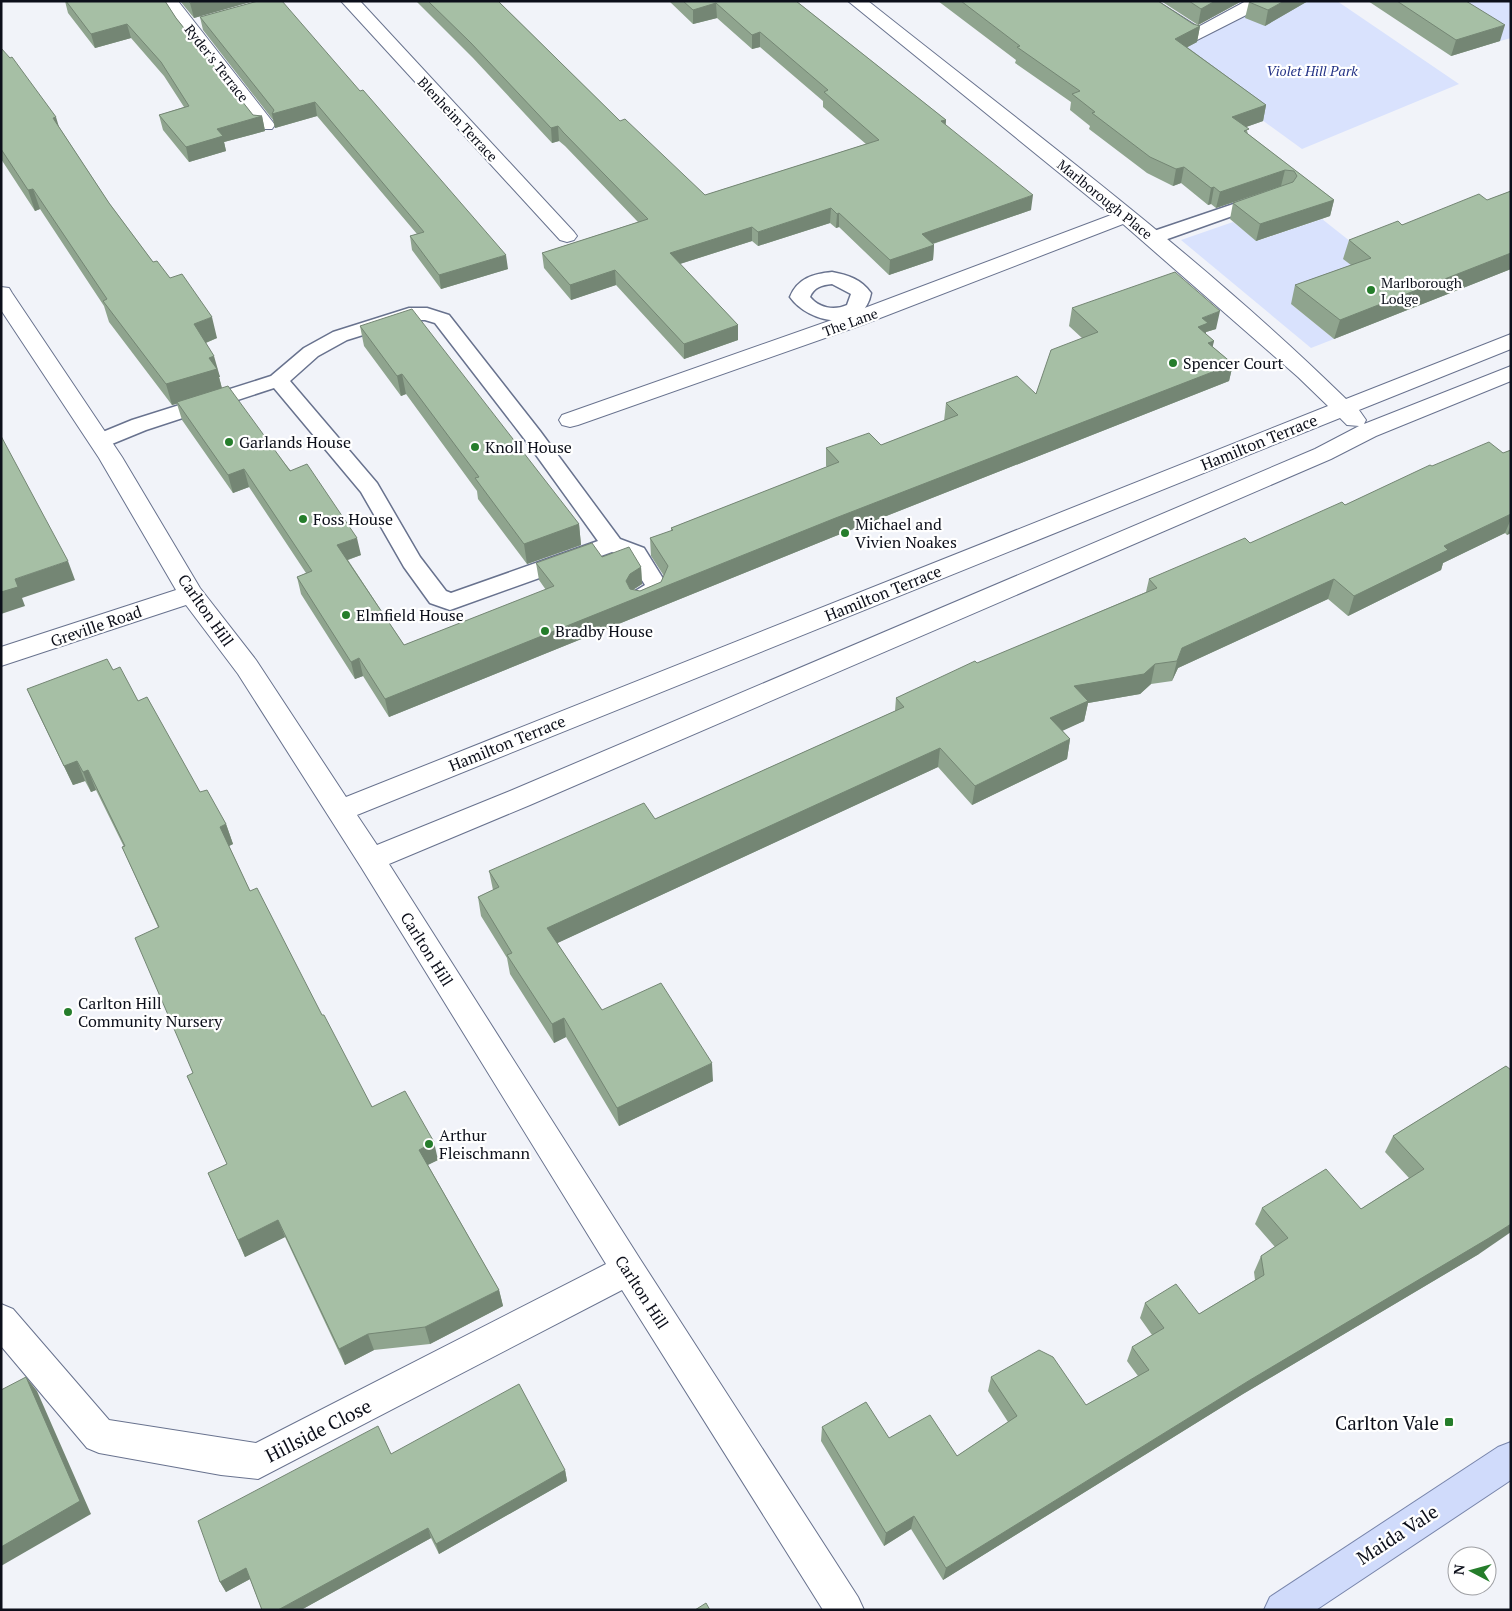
<svg xmlns="http://www.w3.org/2000/svg" width="1512" height="1611" font-family="'PT Serif',serif">
	<style>
		.green { fill: #d9e2fd }
		.lines { fill: none; stroke-linecap: round; stroke-linejoin: round }
		.service-casing { stroke: #68728e; stroke-width: 3 }
		.minor-casing { stroke: #68728e; stroke-width: 2 }
		.primary-casing { stroke: #7784aa; stroke-width: 2 }
		.service { fill: #fff; fill-rule: evenodd }
		.minor { fill: #fff; fill-rule: evenodd }
		.primary { fill: #d0dbfb; fill-rule: evenodd }
		.wall { fill: #8fa48e }
		.shaded-wall { fill: #748674 }
		.building { fill: #a6bfa5; stroke: #748674 }
		.poi-dot { fill: #257d2b; stroke: #fff; stroke-width: 2 }
		.labels { text-anchor: middle; dominant-baseline: central; stroke-width: 4.5; stroke-linejoin: round; paint-order: stroke }
		.far-street-label { font-size: 14px; fill: #0c0f1a; stroke: #fff }
		.far-park-label { font-size: 14px; font-style: italic; fill: #253486; stroke: #fff }
		.far-poi-label { font-size: 14px; fill: #0c0f1a; stroke: #fff; text-anchor: start }
		.poi-label { font-size: 16px; fill: #0c0f1a; stroke: #fff; text-anchor: start }
		.street-label { font-size: 16px; fill: #0c0f1a; stroke: #fff }
		.near-poi-label { font-size: 19px; fill: #0c0f1a; stroke: #fff; text-anchor: end }
		.near-street-label { font-size: 19px; fill: #0c0f1a; stroke: #fff }
	</style>
	<rect width="100%" height="100%" fill="#f1f3f9"/>
	<path class="green" d="M1270 1H1337L1459 84 1302 149 1173 55Z
		M1435 1H1511V38L1500 41Z
		M1322 219 1365 253 1366 276 1291 304 1334 339 1311 348 1181 240 1233 222 1257 241Z"/>
	<g class="lines">
		<defs>
			<path id="service" d="M1263 194 1269 195 1272 199 1269 203 1159 242H1145L1143 238 1145 234Z
				M832 272C848 275 861 279 871 293 864 334 809 324 790 297 798 278 813 274 832 272ZM832 284 851 294 847 305C834 311 819 308 810 297 814 287 822 285 832 284Z
				M409 308H427L449 315 540 431 620 539 644 548 667 585 661 598 640 607 632 605 629 599 632 593 645 585 628 558 612 552 450 610 430 603 404 567 361 492 274 388 146 430 107 446 100 448 93 446 90 441 93 436 132 420 271 376 304 348 333 332ZM411 320H425L435 323 526 441 598 541 451 593 446 591 420 557 377 483 290 381 318 356 347 340Z"/>
			<path id="minor" d="M160 1H178L272 121 275 125 272 129H258Z
				M341 1H360L574 232 577 236 574 240 567 242 560 240Z
				M848 1H868C1030 130 1198 254 1346 399L1511 334V349L1359 410 1366 420 1364 424 1511 366V381L1376 436 1331 459 530 805 389 864 640 1259 858 1597 864 1610H823L622 1290 258 1479 221 1475 99 1453 87 1448 1 1346V1304L13 1309 109 1420 256 1443 606 1264 361 867 238 674 186 605 1 666V647L176 590 99 458 1 310V287L9 288 12 293 122 457 200 588 256 660 346 797 1328 406 1298 377 1123 224 862 325 578 425 570 427 562 425 559 420 562 415 846 315 1111 215ZM1340 418 1347 425 1359 426 1315 449 510 791 377 845 357 815Z
				M1135 1H1157L1198 27 1246 1H1269L1266 5 1197 40 1191 39Z"/>
			<path id="primary" d="M1511 1442V1480L1316 1610H1264L1270 1597 1498 1447Z"/>
		</defs>
		<use href="#service" class="service-casing"/>
		<use href="#minor" class="minor-casing"/>
		<use href="#primary" class="primary-casing"/>
		<use href="#service" class="service"/>
		<use href="#minor" class="minor"/>
		<use href="#primary" class="primary"/>
	</g>
	<path class="wall" d="M65 1H165L176 18 253 115 262 116 265 131 224 142 226 151 189 162 163 130 159 115 184 107 164 76 131 38 95 48 68 13Z
		M180 1H254L194 18Z
		M258 1 508 269 441 289 412 250 410 236 417 234 317 116 275 128 273 120 203 30 200 17Z
		M416 1H498L620 121 705 195 866 144 823 107V101L760 47 752 49 717 18 693 24 669 1H796L946 120 945 125 1031 210 933 244 934 245 933 260 889 275 839 227 836 228 830 223 758 246 752 241 680 264 738 325V340L684 359 616 285 571 300 544 268 542 253 638 222 565 146 559 141 552 143 473 58Z
		M938 1H1158L1193 24 1200 26 1197 42 1187 47 1266 105 1263 121 1246 127 1248 134 1334 200 1330 216 1256 241 1230 219 1233 203 1261 193 1216 208 1211 204 1208 205 1181 183 1173 186 1147 173 1089 129 1090 126 1070 110 1071 102 1015 63 1016 60Z
		M1161 1H1242L1198 25Z
		M1308 1 1265 26 1245 18 1249 2Z
		M1368 1H1466L1500 41 1451 56Z
		M1 48 59 127 109 203 153 262 170 278 217 338 206 343 220 377H219L222 388 361 555 348 560 404 645 546 590 539 580 536 563 602 557 641 567 642 584 633 590 640 591 661 582 664 576 651 556 650 538 671 531V528L827 467 826 466V448L881 445 944 421 946 403 1036 394 1082 338 1069 326 1072 308 1216 329 1206 332V334L1214 341 1212 346 1233 364 1229 381 833 537 389 717 363 676 355 679 301 594 297 577 306 573 249 487 233 493 182 420 177 404 172 405 109 322 104 306 40 209 35 211 1 159Z
		M1511 191V269L1334 339 1291 304 1295 285 1351 265 1343 259 1349 240 1487 200Z
		M360 326 579 524 581 545 527 564 478 499 477 491 406 394 401 396 364 346Z
		M1511 450V533L1507 535 1505 533 1443 563 1441 570 1348 616 1328 599 1178 668 1172 681 1151 684 1140 694 1088 703 1084 721 1062 730 1070 739 1067 759 972 805 938 767 557 943 602 1010 713 1081 619 1126 566 1037 554 1043 510 974 507 958 481 916 478 897 493 890 489 871 655 819 895 711 896 698 1146 592 1149 579 1250 543 1345 505 1432 466 1503 453Z
		M113 670 138 701 200 792 226 824 233 844 229 846 250 891 322 1015 372 1107 438 1160 428 1165 499 1290 503 1306 430 1344 374 1350 345 1365 285 1237 245 1257 208 1173 227 1164 187 1076 193 1073 158 927 122 847H124L96 790 91 792 85 781 73 785 36 709 27 689Z
		M1506 1066 1479 1254 1243 1394 943 1580 911 1529 884 1546 821 1441 822 1427 889 1438 957 1456 1008 1422 988 1391 991 1377 1086 1405 1138 1376 1127 1361 1132 1347 1152 1335 1140 1318 1145 1303 1199 1314 1255 1280 1254 1272 1261 1256 1275 1247 1255 1224 1262 1208 1361 1209 1409 1178 1385 1152 1393 1136Z
		M391 1454 565 1470 567 1481 439 1554 431 1538 301 1610H262L250 1579 226 1592 220 1582Z"/>
	<path class="shaded-wall" d="M198 1H254L194 18 190 3Z
		M1215 1H1242L1198 25 1201 9Z
		M1284 1H1308L1265 26 1268 10Z
		M716 3 717 18 693 24V10Z
		M127 24 131 38 95 48 91 34Z
		M1505 25 1500 41 1451 56 1456 40Z
		M1200 26 1197 42 1173 55 1175 39Z
		M760 32V47L752 49V35Z
		M315 102 317 116 275 128 272 114Z
		M1266 105 1263 121 1229 133 1232 117Z
		M262 116 265 131 224 142 226 151 189 162 186 147 217 129Z
		M56 117 62 137 53 118Z
		M946 120 945 134 941 121Z
		M558 126 559 141 552 143 551 128Z
		M1184 167 1181 183 1173 186 1176 169Z
		M1285 170 1281 186 1216 208 1220 192Z
		M1214 187 1211 204 1208 205 1211 188Z
		M33 189 40 209 35 211 28 190Z
		M1033 195 1031 210 920 248 922 234Z
		M1334 200 1330 216 1256 241 1260 224Z
		M831 208 830 223 758 246V232Z
		M839 213V227L836 228 837 214Z
		M752 227V241L670 267V253Z
		M934 245 933 260 889 275 890 260Z
		M1511 253V269L1334 339 1340 320Z
		M506 255 508 269 441 289 439 275Z
		M615 270 616 285 571 300 570 285Z
		M1220 311 1216 329 1206 332 1204 341 1198 327 1202 318Z
		M212 317 217 338 200 345 194 324Z
		M738 325V340L684 359V344Z
		M1214 341 1210 358 1208 343Z
		M214 356 220 377H219L222 389 172 405 166 384 209 358Z
		M1233 364 1229 381 833 537 389 717 385 699 833 519Z
		M402 374 406 394 401 396 397 376Z
		M244 469 249 487 233 493 228 475Z
		M1511 514V519L1505 533 1443 563 1441 570 1348 616 1354 596 1444 546Z
		M579 524 581 545 527 564 524 544Z
		M1511 525V533L1507 535Z
		M357 538 361 555 341 562 337 545Z
		M68 561 75 580 22 598 25 606 1 614V592L15 579Z
		M641 567 642 584 631 591 626 581 630 574Z
		M1334 579 1328 599 1178 668 1172 681 1177 661 1182 648Z
		M359 658 363 676 355 679 351 662Z
		M1155 664 1151 684 1140 694 1088 703 1084 721 1047 738 1050 718 1074 686Z
		M1070 739 1067 759 972 805 975 786Z
		M940 748 938 767 549 947 547 928Z
		M77 761 85 781 73 785 64 766Z
		M88 770 96 790 91 792 83 772Z
		M226 824 233 844 227 847 220 827Z
		M564 1018 566 1037 554 1043 552 1024Z
		M712 1063 713 1081 619 1126 617 1108Z
		M434 1142 438 1160 423 1167 419 1150Z
		M278 1220 285 1237 245 1257 238 1240Z
		M1511 1224V1232L1479 1254 1243 1394 943 1580 946 1568 1250 1380Z
		M499 1290 503 1306 430 1344 425 1327Z
		M368 1334 374 1350 345 1365 339 1349Z
		M26 1377 37 1391 91 1514 1 1566V1547Z
		M565 1470 567 1481 439 1554 436 1544Z
		M914 1516 911 1529 884 1546 886 1533Z
		M428 1528 431 1538 301 1610H278Z
		M246 1568 252 1578 226 1592 220 1582Z"/>
	<path class="building" d="M66 1H165L176 18 253 115 262 116 217 129 223 136 186 147 159 115 189 106 161 62 127 24 91 34Z
		M188 1H198L190 3Z
		M258 1H282L360 91 363 90 506 255 439 275 410 236 424 232 315 102 272 114 274 110 200 17Z
		M428 1H498L620 121 625 119 705 195 879 140 824 92 828 90 760 32 752 35 716 3 693 10 683 1H796L946 120 941 121 1033 195 922 234 934 245 890 260 839 213 837 214 831 208 758 232 752 227 670 253 738 325 684 344 615 270 570 285 542 253 648 219 563 132 558 126 551 128 471 43Z
		M961 1H1158L1193 24 1200 26 1175 39 1266 105 1232 117 1249 129 1244 131 1334 200 1260 224 1233 203 1293 182 1297 176 1294 171 1285 170 1220 192 1214 187 1211 188 1184 167 1176 169 1150 157 1092 113 1095 112 1072 94 1080 91 1017 47 1020 46Z
		M1189 1H1215L1201 9Z
		M1249 1H1284L1268 10 1249 2Z
		M1397 1H1466L1505 25 1456 40Z
		M1 48 10 58 12 57 56 117 53 118 109 203 153 262 157 261 170 278 182 274 212 317 194 324 214 356 209 358 217 369 166 384 103 301 107 299 33 189 28 190 1 149Z
		M1511 191V253L1340 320 1295 285 1371 258 1349 240 1398 221 1402 225 1479 194 1487 200Z
		M1175 272 1220 311 1202 318 1208 323 1198 327 1214 341 1208 343 1233 364 833 519 385 699 359 658 351 662 297 577 312 571 244 469 228 475 177 402 228 386 290 471 307 464 357 538 337 545 404 645 554 586 536 563 592 543 602 557 629 547 641 567 630 574 626 581 630 589 640 591 661 582 668 566 650 538 673 530 671 528 839 462 826 448 869 433 881 445 958 415 946 403 1017 376 1036 394 1051 350 1098 332 1072 308Z
		M412 309 579 524 524 544 475 478 479 477 402 374 397 376 360 326Z
		M1 436 68 561 15 579 18 587 1 592Z
		M1489 442 1503 453 1511 450V514L1444 546 1448 550 1354 596 1334 579 1182 648 1177 661 1155 664 1144 674 1074 686 1088 701 1050 718 1070 739 975 786 940 748 547 928 602 1010 661 983 712 1063 617 1108 564 1018 552 1024 507 955 512 953 478 897 499 887 489 871 644 803 655 819 904 707 896 698 975 661 977 663 1157 588 1149 579 1245 538 1250 543 1342 502 1345 505 1430 465 1432 466Z
		M107 659 113 670 120 667 138 701 147 697 200 792 207 790 226 824 220 827 250 891 257 888 322 1015H324L372 1107 405 1091 434 1142 419 1150 499 1290 425 1327 368 1334 339 1349 278 1220 238 1240 208 1173 227 1164 187 1076 193 1073 135 938 159 927 122 847 125 846 88 770 83 772 77 761 64 766 27 689Z
		M1506 1066 1511 1070V1224L1489 1238 1250 1380 946 1568 914 1516 886 1533 822 1427 866 1402 889 1438 930 1415 957 1456 1017 1416 991 1377 1039 1350 1053 1357 1086 1405 1149 1370 1132 1347 1164 1328 1145 1303 1176 1284 1199 1314 1264 1275 1261 1256 1288 1238 1262 1208 1326 1169 1361 1209 1424 1169 1393 1136Z
		M26 1377 80 1501 1 1547V1390Z
		M519 1384 565 1470 436 1544 428 1528 278 1610H262L246 1568 220 1582 198 1521 378 1426 391 1454Z
		M706 1603 710 1610H695Z"/>
	<g class="poi-dot">
		<circle cx="1371" cy="290" r="5"/>
		<circle cx="1173" cy="363" r="5"/>
		<circle cx="229" cy="442" r="5"/>
		<circle cx="475" cy="447" r="5"/>
		<circle cx="303" cy="519" r="5"/>
		<circle cx="845" cy="533" r="5"/>
		<circle cx="346" cy="615" r="5"/>
		<circle cx="545" cy="631" r="5"/>
		<circle cx="68" cy="1012" r="5"/>
		<circle cx="429" cy="1144" r="5"/>
		<rect x="1444" y="1417" width="10" height="10" rx="2.5"/>
	</g>
	<g class="labels">
		<g class="far-street-label">
			<text transform="translate(217 63) rotate(52)">Ryder's Terrace</text>
			<text transform="translate(458 119) rotate(47)">Blenheim Terrace</text>
			<text transform="translate(1105 199) rotate(39)">Marlborough Place</text>
			<text transform="translate(850 322) rotate(-20)">The Lane</text>
		</g>
		<g class="far-park-label">
			<text x="1312" y="70">Violet Hill Park</text>
		</g>
		<g class="far-poi-label">
			<text x="1381" y="282">Marlborough<tspan x="1381" dy="16">Lodge</tspan></text>
		</g>
		<g class="poi-label">
			<text x="1183" y="363">Spencer Court</text>
			<text x="239" y="442">Garlands House</text>
			<text x="485" y="447">Knoll House</text>
			<text x="313" y="519">Foss House</text>
			<text x="855" y="524">Michael and<tspan x="855" dy="18">Vivien Noakes</tspan></text>
			<text x="356" y="615">Elmfield House</text>
			<text x="555" y="631">Bradby House</text>
			<text x="78" y="1003">Carlton Hill<tspan x="78" dy="18">Community Nursery</tspan></text>
			<text x="439" y="1135">Arthur<tspan x="439" dy="18">Fleischmann</tspan></text>
		</g>
		<g class="street-label">
			<text transform="translate(1259 442) rotate(-22)">Hamilton Terrace</text>
			<text transform="translate(883 593) rotate(-22)">Hamilton Terrace</text>
			<text transform="translate(206 610) rotate(55)">Carlton Hill</text>
			<text transform="translate(96 626) rotate(-19)">Greville Road</text>
			<text transform="translate(507 743) rotate(-22)">Hamilton Terrace</text>
			<text transform="translate(427 949) rotate(58)">Carlton Hill</text>
			<text transform="translate(642 1292) rotate(57)">Carlton Hill</text>
		</g>
		<g class="near-poi-label">
			<text x="1439" y="1422">Carlton Vale</text>
		</g>
		<g class="near-street-label">
			<text transform="translate(318 1430) rotate(-27)">Hillside Close</text>
			<text transform="translate(1397 1534) rotate(-33)">Maida Vale</text>
		</g>
	</g>
	<rect width="1512" height="1611" fill="none" stroke="#0c0f1a" stroke-width="5"/>
	<g transform="translate(1472 1571) rotate(276)"><circle r="24" fill="#ffffff" stroke="#9e9fa3"/>
	<path d="M0-4L9 19L0 12L-9 19Z" fill="#257d2b"/>
	<text y="-8" font-size="14" font-weight="bold" text-anchor="middle" fill="#0c0f1a">N</text>
	</g>
</svg>
